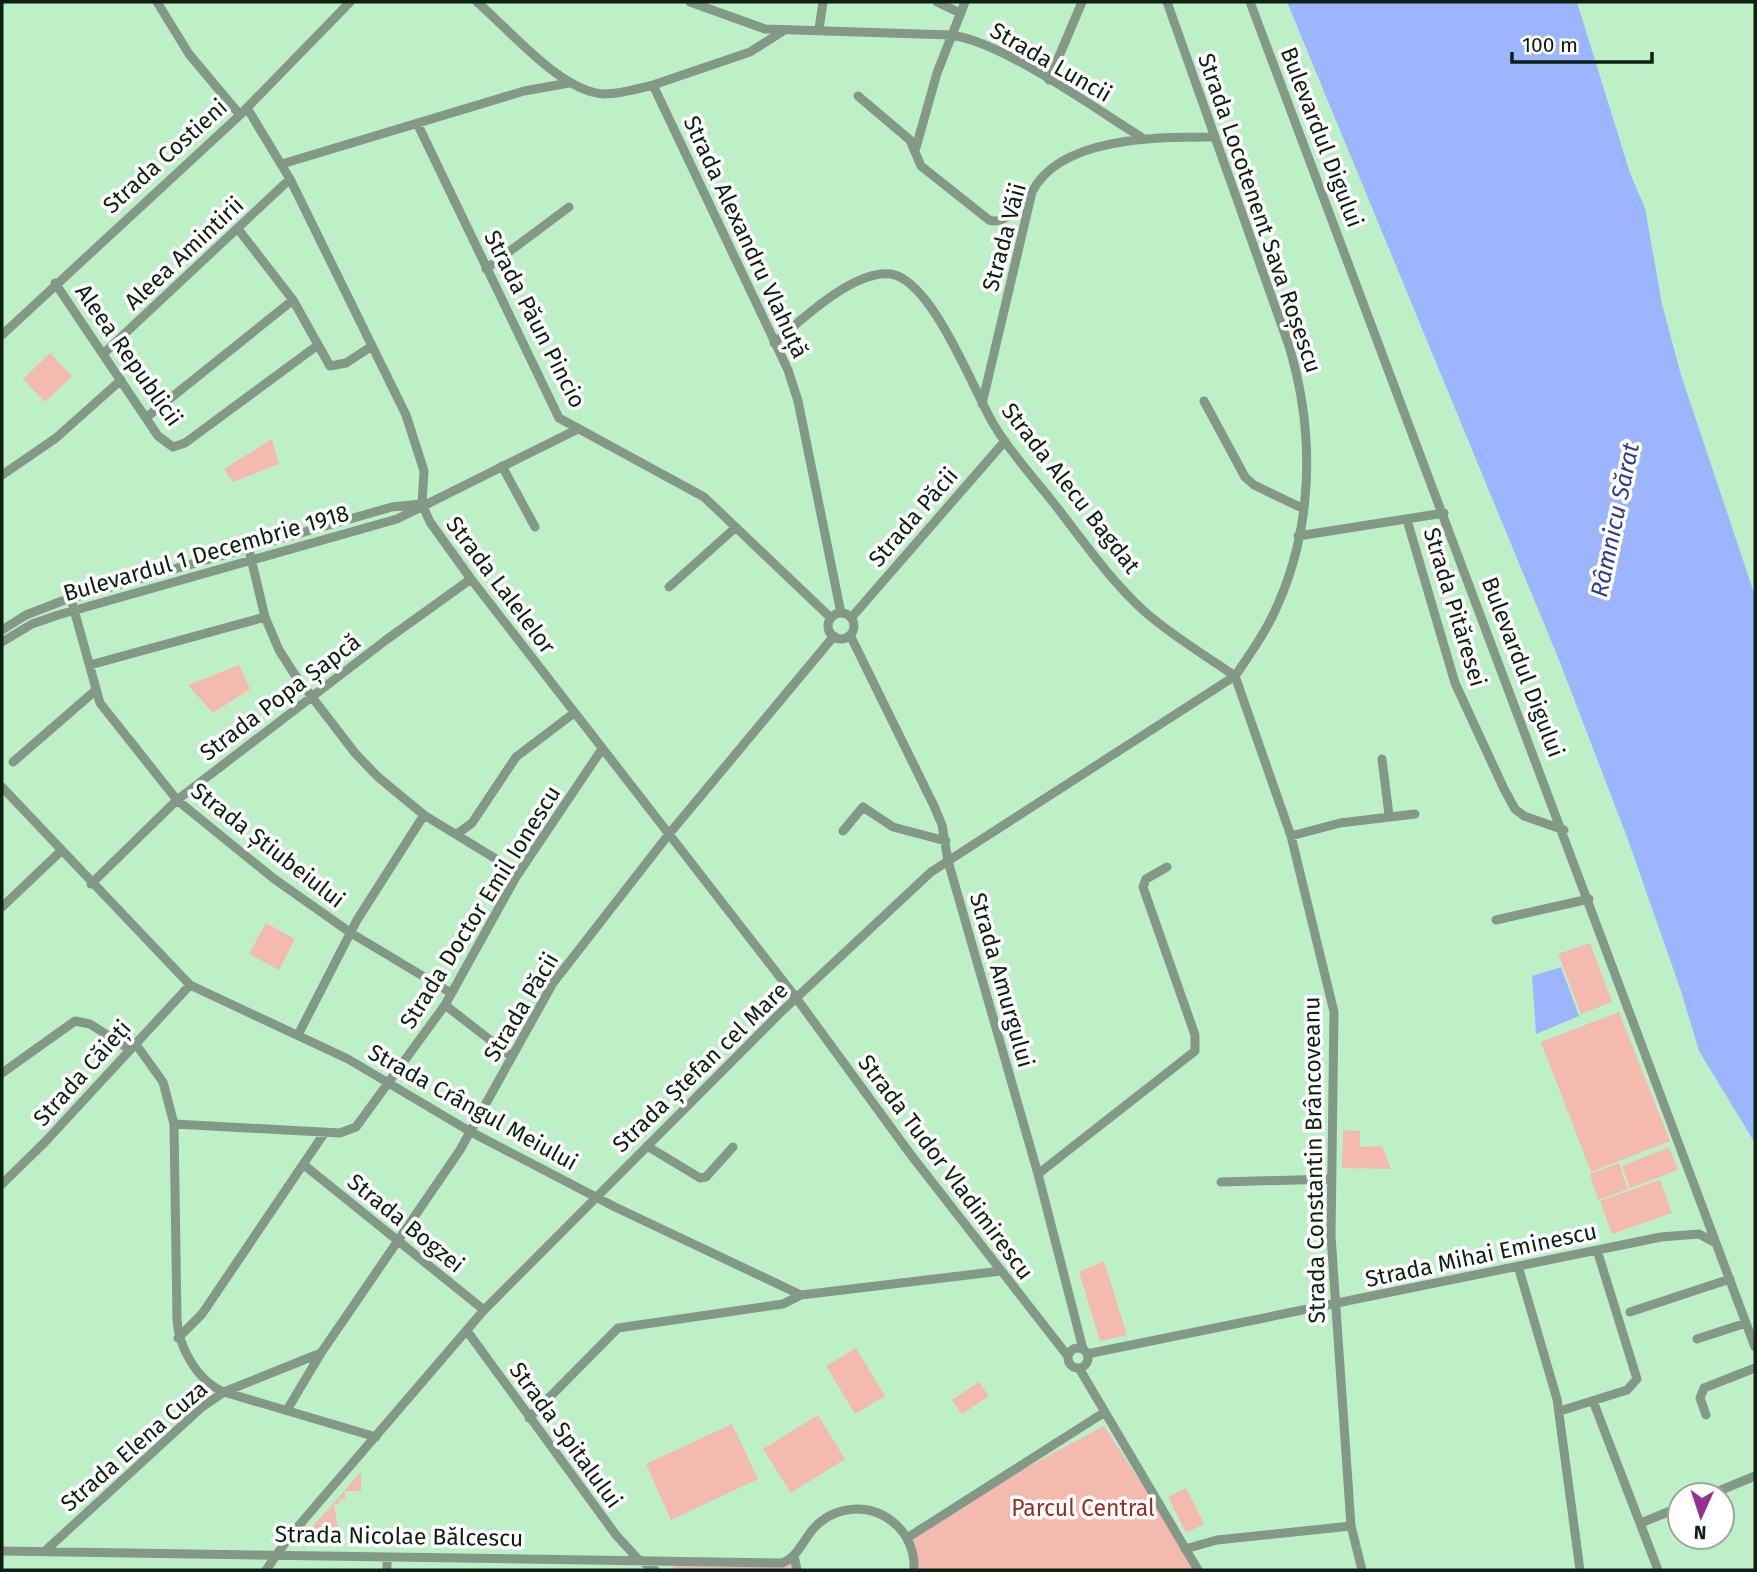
<svg xmlns="http://www.w3.org/2000/svg" width="1757" height="1572" font-family="'Fira Sans',sans-serif">
	<style>
		.green { fill: #f4bab0 }
		.water { fill: #9db5fe }
		.lines { fill: none; stroke-linecap: round; stroke-linejoin: round }
		.minor { stroke: #839887; stroke-width: 9 }
		.labels { text-anchor: middle; dominant-baseline: central; stroke-width: 7; stroke-linejoin: round; paint-order: stroke }
		.street-label { font-size: 23px; fill: #0d2012; stroke: #fff }
		.park-label { font-size: 23px; fill: #952f23; stroke: #fff }
		.water-label { font-size: 24px; font-style: italic; fill: #2c3d90; stroke: #fff }
	</style>
	<rect width="100%" height="100%" fill="#bef0c7"/>
	<path class="green" d="M50 353 72 376 45 402 23 379Z
		M272 439 279 464 233 482 224 469Z
		M239 665 250 689 213 713 188 685Z
		M266 923 295 939 279 970 249 954Z
		M1590 943 1612 1002 1581 1014 1558 954Z
		M1619 1012 1670 1141 1591 1172 1541 1042Z
		M1343 1130 1360 1131V1147L1382 1146 1391 1169 1342 1168Z
		M1669 1147 1678 1170 1630 1188 1622 1166Z
		M1619 1163 1628 1189 1598 1200 1590 1174Z
		M1660 1180 1672 1213 1612 1234 1600 1201Z
		M1104 1261 1127 1335 1100 1341 1079 1272Z
		M856 1348 885 1396 855 1414 826 1366Z
		M979 1382 989 1396 962 1414 952 1400Z
		M818 1415 845 1459 791 1493 763 1449Z
		M732 1424 758 1479 671 1520 646 1464Z
		M1104 1426 1198 1570H914L907 1538 940 1514Z
		M361 1472V1491H345V1499H339V1504H334L340 1543 299 1542Z
		M1186 1488 1204 1524 1186 1533 1168 1497Z
		M789 1560 797 1570H673V1561Z"/>
	<path class="water" d="M1287 2H1577L1630 173 1645 208 1662 304 1681 375 1755 596V1143L1699 1051 1681 991 1627 837 1559 660Z
		M1561 967 1579 1016 1536 1034 1532 976Z"/>
	<g class="lines">
		<path class="minor" d="M157 2 189 54 240 115
			M477 2C510 30 561 92 604 94 621 94 637 89 653 85L788 370 798 401 841 613
			M690 2 765 29 951 35C1003 42 1094 108 1141 137
			M937 2 960 13
			M1250 2 1755 1347
			M819 29 823 2
			M1049 80 1082 2
			M653 85 750 52 783 31
			M858 96 910 140 921 166 989 220C1006 226 1020 204 1031 193
			M247 108 290 179 406 415 424 471 422 504 430 522 471 579 797 999 911 1155 1067 1355
			M417 123 559 418 704 497 831 618
			M915 151 937 73 965 2
			M282 164 524 91 569 83
			M238 229 293 300 330 366 346 363 372 346
			M486 269 569 207
			M55 283 158 436 173 447 185 443 318 345
			M2 335 240 115 350 2
			M774 343C800 321 854 269 891 274 933 281 973 390 994 425 1010 452 1032 476 1052 501 1081 538 1109 579 1144 611 1172 636 1205 655 1235 676
			M103 354 290 179
			M1204 401 1245 477 1254 485 1304 509
			M982 404 1032 192C1060 136 1160 137 1214 137
			M147 417 293 300
			M502 466 535 527
			M2 475 56 438 121 380
			M1407 520 1455 683 1504 789 1515 809 1524 816 1564 830
			M1298 536 1444 513
			M250 554 265 617 279 650 295 675 355 753 378 777 424 815 519 873
			M669 587 735 528
			M71 599 100 703 177 800 273 878 351 933 451 993
			M828 626a13 13 0 1 1 26 0a13 13 0 1 1-26 0Z
			M851 618 1005 441
			M2 630 26 615 62 601 392 507 420 504
			M850 635 934 806 942 825 948 861 1038 1174 1083 1349
			M2 642 32 624 58 615 397 519 576 430
			M90 665 265 617
			M1235 676 1291 836 1334 1012 1331 1236 1351 1526 1362 1570
			M1382 759 1389 815
			M13 762 96 690
			M2 787 190 985 348 1059 471 1132 615 1207 801 1295 1001 1271
			M843 831 863 807 893 827 946 841
			M457 834 472 823 516 757 574 713
			M1291 836 1340 823 1415 814
			M91 884 177 800 386 640 471 579
			M2 907 61 851
			M1496 920 1589 899
			M445 1005 512 1057
			M298 1035 357 920 424 815
			M135 1043 163 1082 174 1124 177 1319C178 1346 197 1381 224 1392L321 1353
			M2 1073 75 1021 90 1024 129 1049
			M174 1124 340 1133 356 1127 445 1005 516 877 602 749
			M647 1146 700 1178 706 1177 733 1147
			M304 1165 484 1310
			M1038 1174 1195 1051V1035L1143 887 1146 879 1167 867
			M1221 1182 1331 1179
			M2 1184 45 1142 190 985
			M1518 1266 1557 1399 1580 1570
			M1630 1312 1730 1279
			M467 1331 616 1535 638 1559 655 1570
			M178 1338 202 1314 325 1132
			M1697 1339 1746 1323
			M1068 1358a10 10 0 1 1 20 0a10 10 0 1 1-20 0Z
			M1087 1354 1661 1237 1699 1234 1716 1243
			M1079 1368 1198 1570
			M1593 1401 1658 1570
			M287 1410 321 1353 460 1150 553 983 669 834 834 636
			M1560 1411 1627 1390 1637 1379 1597 1250
			M1706 1415 1700 1398 1704 1388 1755 1368
			M529 1418 618 1328 783 1304 801 1295
			M1709 1495 1755 1476
			M1641 1523 1680 1507
			M907 1538 1105 1412
			M1185 1549 1217 1540 1351 1526
			M2 1551 782 1563C798 1557 803 1540 814 1528 835 1505 870 1503 893 1522 908 1534 915 1552 914 1570
			M45 1551 202 1407 224 1392 376 1437
			M794 1556 797 1570
			M387 1557V1570
			M266 1570 289 1537 484 1310 779 1014 931 872 1235 676C1248 657 1262 638 1272 617 1314 532 1316 432 1288 343L1167 2"/>
	</g>
	<g class="labels">
		<g class="street-label">
			<text transform="translate(1051 62) rotate(30)">Strada Luncii</text>
			<text transform="translate(1322 137) rotate(69)">Bulevardul Digului</text>
			<text transform="translate(165 156) rotate(-42)">Strada Costieni</text>
			<text transform="translate(1260 213) rotate(71)">Strada Locotenent Sava Roșescu</text>
			<text transform="translate(746 237) rotate(65)">Strada Alexandru Vlahuță</text>
			<text transform="translate(1004 237) rotate(-75)">Strada Văii</text>
			<text transform="translate(184 253) rotate(-43)">Aleea Amintirii</text>
			<text transform="translate(535 319) rotate(63)">Strada Păun Pincio</text>
			<text transform="translate(129 355) rotate(55)">Aleea Republicii</text>
			<text transform="translate(1071 488) rotate(52)">Strada Alecu Bagdat</text>
			<text transform="translate(913 517) rotate(-49)">Strada Păcii</text>
			<text transform="translate(206 553) rotate(-16)">Bulevardul 1 Decembrie 1918</text>
			<text transform="translate(501 585) rotate(53)">Strada Lalelelor</text>
			<text transform="translate(1455 607) rotate(73)">Strada Pităresei</text>
			<text transform="translate(1523 667) rotate(69)">Bulevardul Digului</text>
			<text transform="translate(280 697) rotate(-37)">Strada Popa Șapcă</text>
			<text transform="translate(268 845) rotate(38)">Strada Știubeiului</text>
			<text transform="translate(480 907) rotate(-58)">Strada Doctor Emil Ionescu</text>
			<text transform="translate(1002 980) rotate(74)">Strada Amurgului</text>
			<text transform="translate(521 1007) rotate(-59)">Strada Păcii</text>
			<text transform="translate(700 1067) rotate(-44)">Strada Ștefan cel Mare</text>
			<text transform="translate(82 1073) rotate(-48)">Strada Căieți</text>
			<text transform="translate(473 1107) rotate(29)">Strada Crângul Meiului</text>
			<text transform="translate(1314 1160) rotate(-91)">Strada Constantin Brâncoveanu</text>
			<text transform="translate(946 1167) rotate(53)">Strada Tudor Vladimirescu</text>
			<text transform="translate(406 1223) rotate(39)">Strada Bogzei</text>
			<text transform="translate(1481 1255) rotate(-12)">Strada Mihai Eminescu</text>
			<text transform="translate(566 1435) rotate(54)">Strada Spitalului</text>
			<text transform="translate(134 1446) rotate(-41)">Strada Elena Cuza</text>
			<text transform="translate(399 1536) rotate(1)">Strada Nicolae Bălcescu</text>
		</g>
		<g class="park-label">
			<text x="1083" y="1508">Parcul Central</text>
		</g>
		<g class="water-label">
			<text transform="translate(1615 520) rotate(-78)">Râmnicu Sărat</text>
		</g>
	</g>
	<rect width="1757" height="1572" fill="none" stroke="#0d2012" stroke-width="7"/>
	<g transform="translate(1701 1516) rotate(183)"><circle r="33" fill="#ffffff" stroke="#9ea6a0" stroke-width="2"/>
	<path d="M0-5L12 26L0 18L-12 26Z" fill="#982f92"/>
	<text y="-10" font-size="19" font-weight="bold" text-anchor="middle" fill="#0d2012">N</text>
	</g>
	<path d="M1512 52v10h140v-10" fill="none" stroke="#0d2012" stroke-width="3.5"/>
	<text x="1522" y="52" font-size="21" fill="#0d2012" stroke="#ffffff" stroke-width="5" paint-order="stroke">100 m</text>
</svg>
